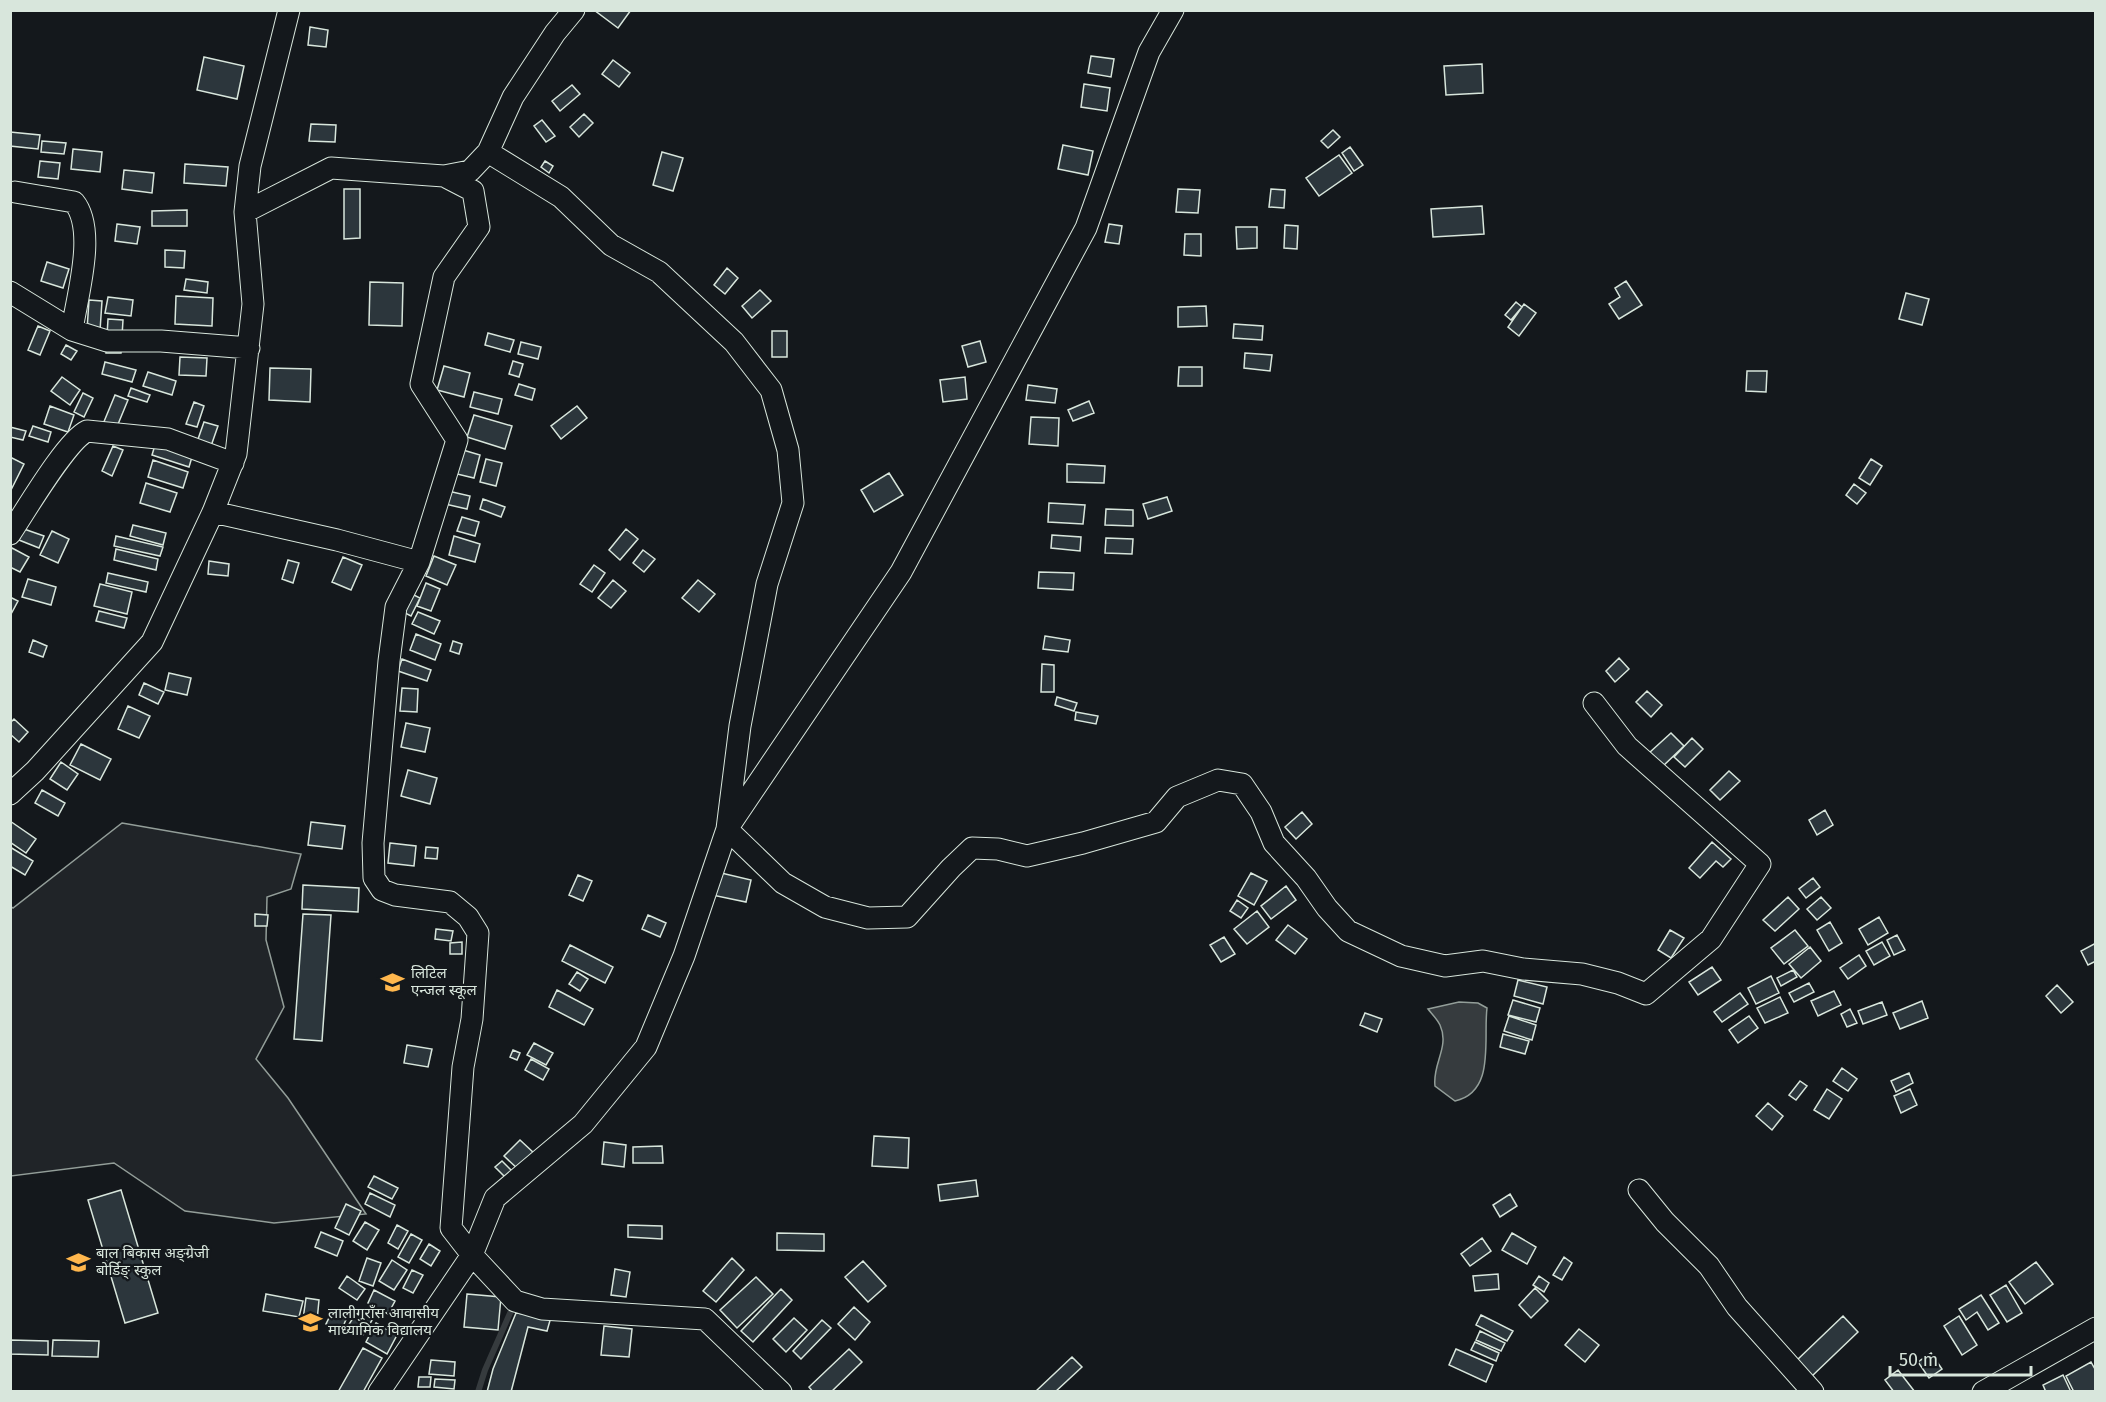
<svg xmlns="http://www.w3.org/2000/svg" width="2106" height="1402" font-family="'Fira Sans','Noto Sans Devanagari',sans-serif">
	<style>
		.green { fill: #202428; stroke: #939e99; stroke-width: 1.5 }
		.water { fill: #363b3e; stroke: #939e99; stroke-width: 1.5 }
		.lines { fill: none; stroke-linecap: round; stroke-linejoin: round }
		.stream { stroke: #363b3e; stroke-width: 6 }
		.building { fill: #2c363c; stroke: #d8e6dc; stroke-width: 1.5 }
		.minor-casing { stroke: #d8e6dc; stroke-width: 23 }
		.minor { stroke: #14181c; stroke-width: 21 }
		.labels { text-anchor: middle; dominant-baseline: central; stroke-width: 4.5; stroke-linejoin: round; paint-order: stroke }
		.poi-label { font-size: 15px; fill: #d8e6dc; stroke: #14181c; text-anchor: start }
	</style>
	<rect width="100%" height="100%" fill="#14181c"/>
	<path class="green" d="M122 823 301 854 291 889 267 897 266 940 284 1007 256 1059 288 1098 366 1214 274 1223 185 1211 114 1163 11 1176 10 906 13 908Z"/>
	<path class="water" d="M1459 1002 1478 1003 1487 1008C1483 1039 1496 1092 1455 1101L1435 1086C1432 1064 1450 1047 1440 1025 1437 1019 1432 1014 1428 1009Z"/>
	<g class="lines">
		<path class="stream" d="M478 1392 485 1370 514 1304"/>
	</g>
	<path class="building" d="M594 10H631L618 28Z
		M310 27 328 30 326 47 308 45Z
		M1091 56 1114 59 1111 77 1088 73Z
		M204 57 244 66 237 99 197 90Z
		M613 60 630 73 619 87 602 74Z
		M1482 64 1483 93 1446 95 1444 66Z
		M1084 84 1110 88 1107 111 1081 107Z
		M572 85 580 94 560 111 552 101Z
		M584 114 593 123 579 137 570 127Z
		M542 120 555 136 546 142 534 126Z
		M311 124 336 125 335 142 309 141Z
		M1333 130 1340 137 1328 148 1321 141Z
		M10 132 40 135 38 149 10 146Z
		M42 141 66 143 64 154 41 152Z
		M1063 145 1093 151 1088 175 1058 169Z
		M1350 147 1363 165 1354 171 1342 153Z
		M73 149 102 152 100 172 71 169Z
		M662 152 683 158 673 191 653 185Z
		M1339 155 1352 173 1319 196 1306 178Z
		M40 161 60 163 58 179 38 177Z
		M545 161 553 166 549 173 541 167Z
		M185 164 228 167 226 186 184 183Z
		M124 170 154 173 152 193 122 189Z
		M344 189H360V238L344 239Z
		M1178 189 1200 190 1198 213 1176 212Z
		M1271 189 1285 190 1284 208 1269 207Z
		M1482 206 1484 234 1433 237 1431 209Z
		M187 210V226H152V211Z
		M117 224 140 227 137 244 115 241Z
		M1109 224 1122 226 1119 244 1105 242Z
		M1285 225 1298 226 1297 249 1284 248Z
		M1236 227H1257V248L1237 249Z
		M1185 234H1201V256L1184 255Z
		M165 250 185 251 184 268 165 267Z
		M47 262 69 269 63 288 41 281Z
		M727 268 738 278 725 294 714 285Z
		M186 279 208 282 207 293 184 290Z
		M1626 281 1642 305 1619 319 1609 304 1620 297 1615 288Z
		M370 282 403 283 402 326 369 325Z
		M760 290 771 301 752 318 742 306Z
		M1906 293 1929 299 1922 325 1899 319Z
		M176 296 213 298 212 326 175 324Z
		M108 297 133 300 131 316 105 313Z
		M89 300 102 301 100 331 87 330Z
		M1516 302 1522 307 1511 320 1505 315Z
		M1524 304 1536 313 1519 336 1508 327Z
		M1206 306 1207 326 1178 327V307Z
		M108 319 123 320 121 353H106Z
		M1234 324 1263 326 1262 340 1233 338Z
		M38 326 50 331 40 355 28 350Z
		M772 331H787V357H772Z
		M488 333 514 340 510 352 485 345Z
		M980 341 986 362 968 367 962 346Z
		M521 342 541 347 538 359 518 354Z
		M66 345 77 351 71 360 61 354Z
		M1245 353 1272 355 1270 371 1244 368Z
		M180 357 207 358 206 376 179 375Z
		M513 361 523 364 519 377 509 374Z
		M105 362 136 370 132 382 102 374Z
		M444 366 470 373 464 397 437 390Z
		M1179 367H1202V386H1178Z
		M270 368 311 369 310 402 269 400Z
		M1747 371H1767L1766 392 1746 391Z
		M148 372 176 381 172 395 143 386Z
		M62 377 80 390 70 405 51 391Z
		M965 377 967 399 943 402 940 380Z
		M519 384 535 389 532 400 515 395Z
		M1028 385 1057 389 1055 403 1026 400Z
		M131 388 150 395 147 402 128 396Z
		M474 392 502 399 498 414 470 407Z
		M83 393 93 398 84 417 74 412Z
		M115 395 128 400 116 429 103 424Z
		M1089 401 1094 413 1073 421 1068 410Z
		M194 402 204 406 197 427 186 424Z
		M50 406 74 415 68 432 44 424Z
		M577 406 587 418 561 439 551 426Z
		M474 415 512 426 505 449 467 437Z
		M1031 417 1059 418 1058 446 1029 444Z
		M204 422 218 426 211 446 197 442Z
		M33 426 51 432 48 442 29 436Z
		M10 427 26 431 23 440 10 437Z
		M155 445 192 457 189 467 152 455Z
		M113 446 123 450 112 476 102 471Z
		M463 450 480 455 474 478 457 474Z
		M10 457 24 464 10 492Z
		M486 459 502 463 496 486 480 482Z
		M1871 459 1882 466 1870 485 1859 478Z
		M153 460 188 472 183 488 148 477Z
		M1067 464 1105 466 1104 483 1067 482Z
		M889 473 903 495 874 512 861 490Z
		M146 483 177 493 170 512 140 503Z
		M1854 484 1866 493 1857 504 1846 495Z
		M448 491 470 496 467 509 445 504Z
		M1167 497 1172 511 1148 519 1143 504Z
		M483 499 505 507 501 517 480 509Z
		M1049 503 1085 505 1083 524 1048 522Z
		M1106 509 1133 510V526L1105 525Z
		M462 517 479 522 475 536 457 531Z
		M133 525 166 533 163 545 130 536Z
		M24 529 44 536 39 548 19 540Z
		M626 529 638 539 620 560 609 550Z
		M52 531 69 539 58 563 40 555Z
		M1052 535 1081 537 1080 551 1051 548Z
		M116 536 163 547 160 556 114 546Z
		M454 536 480 544 475 562 449 555Z
		M1106 538 1133 539 1132 554 1105 553Z
		M12 548 29 557 20 572 10 567V552Z
		M116 549 158 559 156 570 114 560Z
		M643 550 655 559 644 572 633 563Z
		M434 556 456 565 447 585 426 576Z
		M343 557 362 565 351 590 332 582Z
		M288 560 299 563 293 583 282 579Z
		M209 561 229 564 228 576 208 574Z
		M594 565 605 573 592 592 580 584Z
		M1039 572 1074 573 1073 590 1038 588Z
		M108 573 148 582 146 592 106 583Z
		M28 579 56 587 51 605 22 597Z
		M613 580 626 591 611 608 598 598Z
		M698 580 715 594 699 612 682 598Z
		M426 583 440 589 431 611 417 606Z
		M100 584 132 592 127 614 94 606Z
		M410 593 420 598 411 616 401 611Z
		M10 597 18 601 10 616Z
		M99 611 127 618 124 628 96 621Z
		M418 612 440 621 434 634 412 624Z
		M416 634 441 644 435 660 410 650Z
		M1045 636 1070 640 1068 652 1043 649Z
		M33 640 47 646 43 657 29 652Z
		M453 641 462 644 459 654 450 651Z
		M1619 658 1629 669 1615 682 1606 671Z
		M402 659 431 670 427 681 398 671Z
		M1042 664 1054 665V692H1041Z
		M169 673 191 678 187 695 165 690Z
		M144 683 164 692 158 704 139 695Z
		M402 688 418 689 417 712 400 711Z
		M1647 691 1662 705 1651 717 1636 702Z
		M1057 697 1077 703 1074 711 1055 705Z
		M128 706 150 716 139 738 118 729Z
		M1076 712 1098 716 1096 724 1075 720Z
		M14 719 28 732 19 742 10 734V723Z
		M406 723 430 728 425 752 401 747Z
		M1671 733 1684 746 1662 767 1649 753Z
		M1692 738 1703 749 1685 767 1674 757Z
		M81 744 111 759 100 780 70 765Z
		M61 762 78 774 67 790 50 779Z
		M408 770 437 778 430 804 401 796Z
		M1729 771 1740 781 1720 800 1710 790Z
		M42 790 65 803 58 816 35 803Z
		M1825 810 1833 825 1817 835 1809 820Z
		M1302 812 1312 824 1296 839 1285 827Z
		M10 821 36 839 26 853 10 842Z
		M311 822 345 826 342 849 308 845Z
		M1712 842 1731 859 1723 867 1716 861 1700 878 1689 868Z
		M390 843 416 846 414 866 388 863Z
		M10 847 33 861 25 875 10 866Z
		M426 847 438 848 437 859 425 858Z
		M717 872 751 880 746 902 712 895Z
		M1251 873 1267 881 1254 905 1238 896Z
		M578 875 592 881 583 901 569 895Z
		M1813 878 1820 887 1806 898 1799 889Z
		M303 885 359 888 358 912 302 909Z
		M1286 886 1296 900 1271 919 1261 906Z
		M1788 897 1799 909 1775 931 1763 920Z
		M1821 897 1831 908 1817 920 1807 909Z
		M1237 900 1248 908 1241 918 1230 911Z
		M1257 911 1269 927 1247 944 1234 929Z
		M255 914 268 915 267 926H255Z
		M303 914 331 915 322 1041 294 1039Z
		M648 915 666 923 660 937 642 929Z
		M1879 917 1888 933 1868 945 1859 929Z
		M1830 922 1842 943 1829 951 1817 930Z
		M1288 925 1307 939 1295 954 1276 940Z
		M436 929 453 931 451 941 435 939Z
		M1670 930 1684 938 1671 958 1658 950Z
		M1795 930 1808 946 1784 964 1771 948Z
		M1897 935 1905 950 1894 955 1887 940Z
		M1224 937 1235 954 1221 962 1210 945Z
		M462 942V954H450V943Z
		M1882 942 1890 956 1874 965 1866 951Z
		M2096 943V961L2088 965 2081 951Z
		M570 945 613 967 605 983 562 961Z
		M1810 947 1821 961 1801 978 1789 964Z
		M1859 955 1866 966 1848 979 1840 968Z
		M1712 967 1721 980 1698 995 1689 982Z
		M1793 970 1797 977 1781 986 1777 978Z
		M577 972 588 979 580 991 569 984Z
		M1771 976 1779 993 1756 1004 1748 988Z
		M1518 980 1547 987 1543 1004 1514 996Z
		M1809 983 1814 992 1794 1002 1789 993Z
		M2057 985 2073 1002 2061 1013 2046 996Z
		M557 990 593 1009 584 1025 549 1007Z
		M1834 991 1841 1005 1818 1016 1811 1001Z
		M1740 993 1748 1004 1722 1022 1714 1012Z
		M1780 997 1788 1013 1765 1023 1757 1008Z
		M1513 1000 1540 1008 1536 1022 1508 1015Z
		M1922 1001 1928 1018 1900 1029 1893 1013Z
		M1882 1002 1887 1015 1863 1024 1858 1011Z
		M1850 1009 1857 1023 1847 1027 1841 1014Z
		M1365 1013 1382 1019 1377 1032 1360 1025Z
		M1509 1016 1536 1025 1532 1040 1504 1031Z
		M1749 1016 1758 1028 1738 1043 1729 1030Z
		M1503 1034 1529 1041 1525 1054 1500 1047Z
		M534 1043 553 1053 546 1065 527 1055Z
		M407 1045 432 1049 428 1067 404 1063Z
		M513 1050 520 1053 517 1060 510 1057Z
		M531 1059 549 1069 543 1080 525 1070Z
		M1842 1068 1857 1079 1848 1091 1833 1081Z
		M1909 1073 1913 1083 1896 1092 1891 1081Z
		M1800 1081 1807 1086 1796 1100 1789 1095Z
		M1827 1089 1842 1099 1829 1119 1814 1110Z
		M1910 1089 1917 1105 1901 1113 1894 1096Z
		M1768 1103 1783 1116 1772 1130 1756 1116Z
		M874 1136 909 1138 908 1168 872 1166Z
		M520 1140 535 1154 519 1170 504 1156Z
		M604 1142 626 1145 624 1167 602 1164Z
		M662 1146 663 1163H633V1147Z
		M502 1161 514 1173 507 1179 495 1167Z
		M374 1176 398 1188 392 1199 368 1187Z
		M976 1180 978 1196 940 1201 938 1185Z
		M121 1190 158 1313 125 1323 88 1200Z
		M370 1193 395 1205 390 1217 365 1204Z
		M1510 1194 1517 1206 1500 1217 1493 1205Z
		M346 1204 361 1211 349 1235 335 1228Z
		M365 1222 379 1230 367 1250 353 1241Z
		M397 1225 408 1231 398 1249 388 1243Z
		M628 1225 662 1226V1239L628 1237Z
		M321 1232 343 1241 337 1256 315 1247Z
		M777 1233 824 1234V1251L777 1250Z
		M1512 1233 1536 1247 1527 1264 1502 1250Z
		M411 1234 422 1240 409 1263 398 1257Z
		M1482 1238 1491 1251 1470 1266 1461 1254Z
		M429 1244 440 1251 431 1266 420 1259Z
		M1564 1257 1572 1263 1562 1280 1553 1275Z
		M367 1258 381 1263 373 1286 359 1281Z
		M732 1258 744 1270 716 1302 703 1291Z
		M392 1260 407 1270 394 1290 379 1281Z
		M863 1261 886 1286 868 1302 845 1277Z
		M2036 1262 2053 1284 2025 1304 2009 1282Z
		M615 1269 630 1272 626 1297 611 1295Z
		M412 1270 423 1275 413 1293 403 1288Z
		M1498 1274 1499 1289 1475 1291 1473 1276Z
		M347 1276 365 1289 357 1300 339 1288Z
		M1539 1276 1549 1283 1544 1292 1533 1285Z
		M756 1277 773 1294 737 1328 720 1310Z
		M2006 1285 2022 1313 2007 1322 1990 1295Z
		M1535 1288 1548 1301 1531 1318 1519 1305Z
		M781 1289 792 1300 753 1342 741 1331Z
		M374 1290 395 1301 388 1314 368 1303Z
		M266 1294 303 1301 299 1317 263 1311Z
		M467 1294 501 1297 498 1330 464 1327Z
		M1981 1295 1999 1323 1988 1330 1977 1312 1966 1320 1959 1309Z
		M306 1298 319 1300 317 1321 303 1319Z
		M854 1307 870 1322 855 1340 838 1324Z
		M334 1308 348 1315 341 1331 326 1324Z
		M359 1308 374 1317 363 1335 348 1326Z
		M516 1313 551 1317 547 1331 528 1327 511 1392H487L493 1369Z
		M1481 1315 1513 1331 1507 1341 1476 1325Z
		M1843 1316 1858 1332 1811 1377 1796 1361Z
		M1959 1316 1977 1345 1962 1355 1944 1326Z
		M794 1318 807 1330 786 1352 773 1339Z
		M822 1320 831 1328 801 1359 793 1351Z
		M376 1323 397 1335 387 1354 366 1342Z
		M604 1326 632 1329 629 1357 601 1355Z
		M1579 1329 1599 1345 1585 1362 1565 1345Z
		M1480 1331 1505 1343 1501 1351 1476 1340Z
		M10 1340 48 1341V1355L10 1354Z
		M53 1340 99 1341 98 1357 52 1356Z
		M1475 1342 1499 1353 1496 1361 1471 1350Z
		M363 1348 382 1358 363 1392H338Z
		M849 1349 862 1362 831 1392H813L809 1387Z
		M1456 1349 1493 1365 1486 1382 1449 1365Z
		M1931 1353 1942 1369 1929 1378 1918 1362Z
		M1072 1357 1082 1367 1055 1392H1035Z
		M431 1360 455 1362 454 1376 429 1374Z
		M2091 1362 2096 1371V1392H2074L2066 1376Z
		M1898 1370 1915 1392H1894L1885 1380Z
		M2063 1375 2071 1392H2046L2043 1385Z
		M419 1377H431L430 1387H418Z
		M435 1379 455 1380 454 1389 434 1387Z"/>
	<g class="lines">
		<defs>
			<path id="minor" d="M488 152 561 197 611 245 659 272 734 342 771 390 788 450 793 503 767 584 740 726 727 829 783 883 825 907 868 918 907 917 951 868 972 848 998 849 1027 856 1083 843 1156 822 1177 797 1218 780 1242 784 1261 812 1274 843 1306 878 1327 908 1348 931 1401 956 1445 966 1483 961 1523 969 1582 974 1618 983 1646 994 1711 939 1760 864 1627 746 1594 703
				M444 176 473 191 479 227 444 277 421 384 457 440 419 562 396 607 389 661 373 843 374 878 382 890 395 895 450 902 468 917 478 933 472 1019 463 1067 451 1228 472 1255 515 1301 542 1309 705 1319 781 1392
				M15 192 74 202C97 230 77 296 72 330
				M245 212 331 168 444 176 470 171 488 152 513 97 555 33 574 10
				M10 292 72 330 107 341H161L249 348
				M213 512 337 540 419 562
				M10 534C25 512 66 441 87 431L168 439 233 463
				M10 794 35 771 152 642 213 512 236 454 253 304 245 212 250 166 289 10
				M1639 1190 1665 1222 1709 1266 1737 1307 1813 1392
				M379 1392 472 1255 495 1198 583 1124 646 1047 684 956 727 829 901 572 1086 228 1149 52 1173 10
				M1983 1392 2096 1328"/>
		</defs>
		<use href="#minor" class="minor-casing"/>
		<use href="#minor" class="minor"/>
	</g>
	<defs>
		<symbol id="school-bare" viewBox="-9 -9 18 18"><path d="M0-5L7-2L0 1L-7-2ZM-4 1L0 2.5L4 1V4Q0 6-4 4Z" fill="#ffb74d" stroke="#14181c" stroke-width="2.5" paint-order="stroke"/></symbol>
	</defs>
	<g fill-rule="evenodd">
		<use href="#school-bare" x="376" y="966" width="33" height="33"/>
		<use href="#school-bare" x="62" y="1246" width="33" height="33"/>
		<use href="#school-bare" x="294" y="1306" width="33" height="33"/>
	</g>
	<g class="labels">
		<g class="poi-label">
			<text x="411" y="973">लिटिल<tspan x="411" dy="17">एन्जल स्कूल</tspan></text>
			<text x="96" y="1253">बाल बिकास अङ्ग्रेजी<tspan x="96" dy="17">बोर्डिङ् स्कुल</tspan></text>
			<text x="328" y="1313">लालीगुराँस आवासीय<tspan x="328" dy="17">माध्यामिक विद्यालय</tspan></text>
		</g>
	</g>
	<rect width="2106" height="1402" fill="none" stroke="#d8e6dc" stroke-width="24"/>
	<path d="M1890 1366v9h141v-9" fill="none" stroke="#d8e6dc" stroke-width="3"/>
	<text x="1899" y="1366" font-size="18" fill="#d8e6dc" stroke="#14181c" stroke-width="4.5" paint-order="stroke">50 m</text>
</svg>
